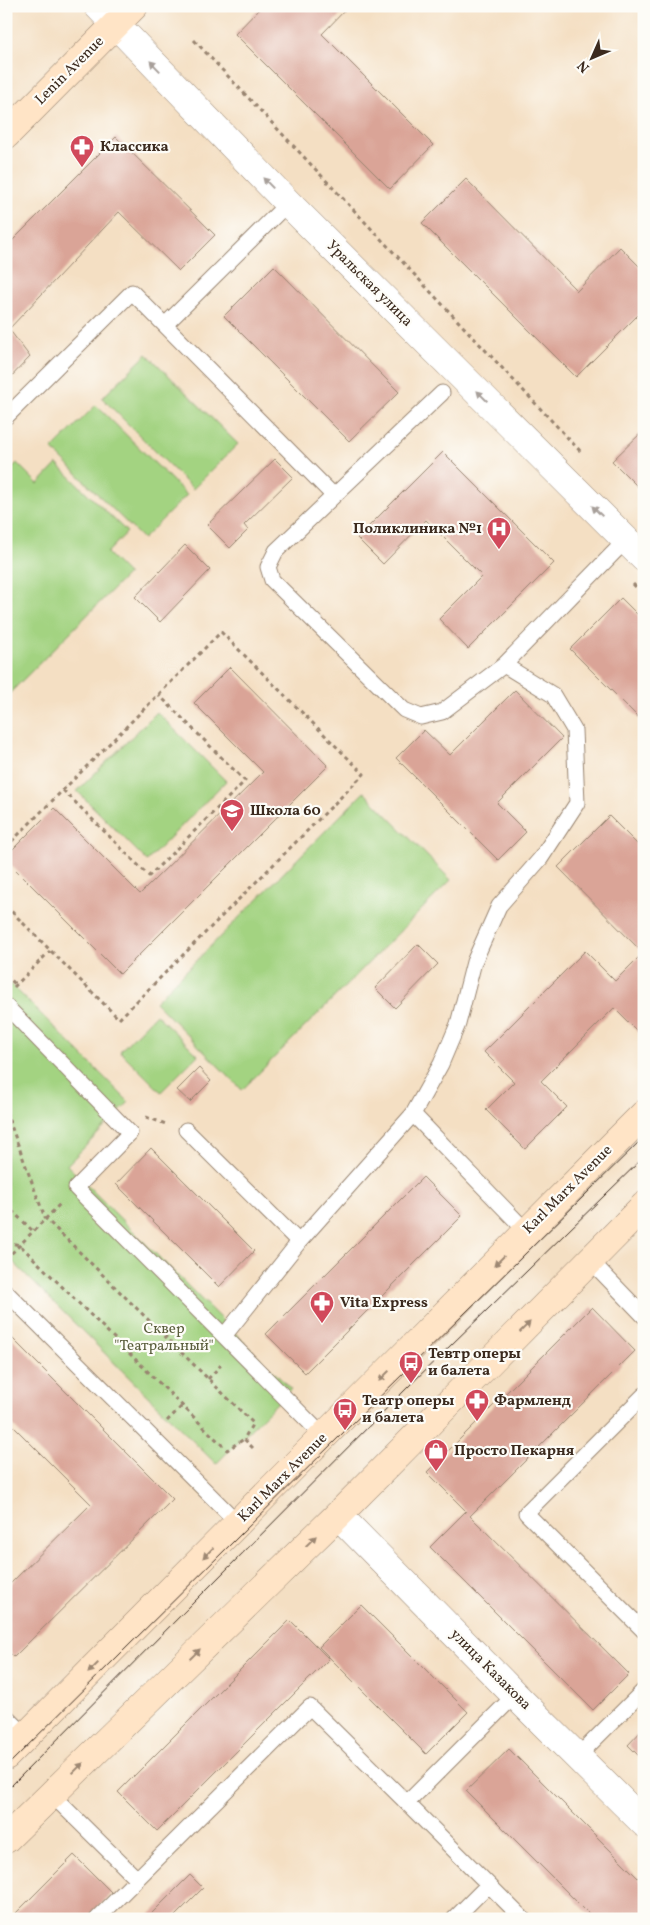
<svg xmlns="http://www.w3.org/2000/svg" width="650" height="1925" font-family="Vollkorn,serif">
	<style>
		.green { fill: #a3d381; stroke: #6f7e50 }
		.building { fill: #daa497 }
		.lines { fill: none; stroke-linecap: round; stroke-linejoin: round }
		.service-casing { stroke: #988470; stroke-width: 17 }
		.minor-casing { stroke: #988470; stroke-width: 29 }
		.tertiary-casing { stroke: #988470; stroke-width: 29 }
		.secondary-casing { stroke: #988470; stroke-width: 29 }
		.path { stroke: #988470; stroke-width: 3; stroke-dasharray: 4 4; stroke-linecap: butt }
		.service { stroke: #fff; stroke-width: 15 }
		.minor { stroke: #fff; stroke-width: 28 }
		.tertiary { stroke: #fff; stroke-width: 28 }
		.secondary { stroke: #ffe4c6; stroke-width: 28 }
		.tram { stroke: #3b2a1e; stroke-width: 1 }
		.oneway { fill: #a79f9a }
		.oneway2 { fill: #9d8772 }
		.labels { text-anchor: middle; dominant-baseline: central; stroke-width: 4.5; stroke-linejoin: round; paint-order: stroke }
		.street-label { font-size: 15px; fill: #3b2a1e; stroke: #fdfcf7 }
		.poi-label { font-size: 15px; font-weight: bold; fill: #3b2a1e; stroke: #fdfcf7; text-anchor: start }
		.park-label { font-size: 15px; fill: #5a5d3c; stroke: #fdfcf7 }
	</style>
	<rect width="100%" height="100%" fill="#fdfcf7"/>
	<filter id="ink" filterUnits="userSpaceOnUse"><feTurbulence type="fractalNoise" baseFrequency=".02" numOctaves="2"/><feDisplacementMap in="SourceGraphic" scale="10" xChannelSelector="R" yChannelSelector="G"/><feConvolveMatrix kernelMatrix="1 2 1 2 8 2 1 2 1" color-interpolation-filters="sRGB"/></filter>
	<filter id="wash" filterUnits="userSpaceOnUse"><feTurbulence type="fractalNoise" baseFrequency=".0096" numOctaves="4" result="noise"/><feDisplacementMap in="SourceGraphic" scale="20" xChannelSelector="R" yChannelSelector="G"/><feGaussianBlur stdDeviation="1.12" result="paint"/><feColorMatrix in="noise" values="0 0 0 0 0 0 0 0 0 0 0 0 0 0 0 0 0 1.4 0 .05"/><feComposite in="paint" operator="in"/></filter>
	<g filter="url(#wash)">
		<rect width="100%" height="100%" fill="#f4dfc3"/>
		<path class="green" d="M147 354 238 444 193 489 102 398Z
			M96 405 187 495 143 539 52 449Z
			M17 463 38 484 57 464 127 532 107 553 128 574 6 697V474Z
			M157 712 226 781 147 861 77 791Z
			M364 792 451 880 242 1090 155 1002Z
			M6 979 129 1102 67 1165 291 1389 216 1464 6 1255Z
			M156 1014 198 1055 161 1092 120 1051Z"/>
		<g id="blocks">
			<path class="building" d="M6 6H15L6 15Z
				M262 6H349L322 34 433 145 390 189 235 34Z
				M116 137 215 235 179 271 119 212 9 329 30 357 6 382V247Z
				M466 179 577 291 620 247 644 271V309L576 377 422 223Z
				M274 266 399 392 349 441 224 316Z
				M644 430V493L612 461Z
				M443 452 554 563 468 649 439 619 482 576 426 520 383 564 357 538Z
				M275 459 293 477 244 525 248 530 230 548 207 525Z
				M185 545 210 570 160 622 135 597Z
				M621 598 644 621V723L570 649Z
				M230 667 328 766 120 974 6 860V856L54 808 140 894 263 772 194 703Z
				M515 690 562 738 497 803 526 832 498 860 396 758 424 730 450 755Z
				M609 816 644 851V1030L640 1034 614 1008 541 1081 567 1107 525 1149 486 1110 514 1082 484 1052 585 951 615 981 643 953 558 867Z
				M418 944 438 964 395 1008 375 988Z
				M199 1068 211 1081 190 1102 177 1090Z
				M151 1148 254 1251 219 1287 116 1184Z
				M423 1177 462 1216 305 1373 266 1334Z
				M592 1307 635 1351 470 1516 629 1674 593 1710 430 1547 466 1511 427 1472Z
				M6 1332 173 1499 14 1657 6 1649V1588L91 1504 6 1419Z
				M361 1605 468 1712 426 1754 319 1647Z
				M290 1620 329 1659 157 1831 118 1792Z
				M644 1728V1761L628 1745Z
				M509 1749 644 1884V1919H594L466 1791Z
				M74 1855 112 1893 86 1919H10Z
				M190 1875 203 1888 172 1919H146Z"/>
		</g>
	</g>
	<g filter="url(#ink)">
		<use href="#blocks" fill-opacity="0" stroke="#988470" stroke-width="1"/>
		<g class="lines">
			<defs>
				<path id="service" d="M165 325 288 203
					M442 393 276 551 268 567 272 580 404 710 421 717 442 712 504 665 626 540
					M6 417 132 292 333 495
					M6 1006 130 1133 76 1188 224 1336
					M413 1114 441 1064 458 1024 474 962 499 906 541 858 577 803 574 730 553 695 504 665
					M186 1130 299 1242 224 1336 324 1437
					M299 1242 413 1114 527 1232
					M590 1260 644 1316
					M6 1292 238 1523
					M644 1395 526 1513 644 1631
					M515 1695 407 1803 523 1919
					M6 1716 26 1736
					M577 1757 644 1690
					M51 1794 137 1879 310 1707 407 1803
					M97 1919 137 1879
					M454 1919 488 1885"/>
				<path id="minor" d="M338 1515 515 1695 644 1823"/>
				<path id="tertiary" d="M98 6 288 203 644 558"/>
				<path id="secondary" d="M6 135 134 6
					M6 1756 644 1114
					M6 1839 338 1515 644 1206"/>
			</defs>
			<use href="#service" class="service-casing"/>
			<use href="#minor" class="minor-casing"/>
			<use href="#tertiary" class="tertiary-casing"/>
			<use href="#secondary" class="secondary-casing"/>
			<path class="path" d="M55 6V7
				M194 40 582 453
				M633 584 644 595
				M63 790 149 876 245 781 159 695
				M6 847 221 632 364 774 119 1019 6 906
				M6 975 16 985
				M14 987 50 951
				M6 1112 45 1218 253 1423 244 1439 253 1448
				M146 1117 166 1124
				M6 1205 34 1232
				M6 1242 20 1245 227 1450 244 1439
				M6 1259 61 1203
				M208 1379 221 1365
				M167 1421 182 1406"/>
			<use href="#service" class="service"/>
			<use href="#minor" class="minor"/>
			<use href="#tertiary" class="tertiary"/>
			<use href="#secondary" class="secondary"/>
			<path class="tram" d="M6 1767 345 1431 644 1137
				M6 1791 411 1384 644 1157"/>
		</g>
		<defs><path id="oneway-solid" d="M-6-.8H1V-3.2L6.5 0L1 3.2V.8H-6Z" transform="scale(1.25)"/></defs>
		<g class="oneway">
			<use href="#oneway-solid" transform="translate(155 66) rotate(-134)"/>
			<use href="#oneway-solid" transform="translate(268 183) rotate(-134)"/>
			<use href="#oneway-solid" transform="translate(482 396) rotate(-135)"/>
			<use href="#oneway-solid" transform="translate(597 511) rotate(-135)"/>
		</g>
		<g class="oneway2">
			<use href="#oneway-solid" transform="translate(499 1261) rotate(135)"/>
			<use href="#oneway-solid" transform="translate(525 1327) rotate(-45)"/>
			<use href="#oneway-solid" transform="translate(384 1376) rotate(135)"/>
			<use href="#oneway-solid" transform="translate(311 1541) rotate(-44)"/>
			<use href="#oneway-solid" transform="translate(208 1553) rotate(135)"/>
			<use href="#oneway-solid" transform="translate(195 1654) rotate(-44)"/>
			<use href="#oneway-solid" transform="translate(93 1668) rotate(135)"/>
			<use href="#oneway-solid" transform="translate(78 1768) rotate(-44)"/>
		</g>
	</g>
	<defs>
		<symbol id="pharmacy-pin" viewBox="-11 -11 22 30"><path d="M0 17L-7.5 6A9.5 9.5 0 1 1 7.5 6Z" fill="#d1495b" stroke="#fdfcf7"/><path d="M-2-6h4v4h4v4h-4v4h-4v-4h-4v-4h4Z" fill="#fff"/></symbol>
		<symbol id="hospital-pin" viewBox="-11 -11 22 30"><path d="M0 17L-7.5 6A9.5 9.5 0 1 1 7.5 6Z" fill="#d1495b" stroke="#fdfcf7"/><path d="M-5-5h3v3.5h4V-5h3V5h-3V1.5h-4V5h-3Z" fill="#fff"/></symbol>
		<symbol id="school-pin" viewBox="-11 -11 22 30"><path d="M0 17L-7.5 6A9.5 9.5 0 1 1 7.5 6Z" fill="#d1495b" stroke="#fdfcf7"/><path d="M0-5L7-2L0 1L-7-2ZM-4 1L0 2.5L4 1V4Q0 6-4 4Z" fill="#fff"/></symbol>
		<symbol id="bus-pin" viewBox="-11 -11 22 30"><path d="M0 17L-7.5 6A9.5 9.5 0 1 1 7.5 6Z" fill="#d1495b" stroke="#fdfcf7"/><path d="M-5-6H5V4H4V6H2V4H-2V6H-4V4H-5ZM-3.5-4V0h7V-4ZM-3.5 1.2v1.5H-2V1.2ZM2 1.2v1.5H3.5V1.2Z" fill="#fff"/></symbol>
		<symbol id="shop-pin" viewBox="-11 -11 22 30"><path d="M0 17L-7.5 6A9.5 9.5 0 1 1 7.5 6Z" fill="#d1495b" stroke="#fdfcf7"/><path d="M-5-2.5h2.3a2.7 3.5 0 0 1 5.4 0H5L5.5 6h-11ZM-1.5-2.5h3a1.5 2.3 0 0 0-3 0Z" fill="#fff"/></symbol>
	</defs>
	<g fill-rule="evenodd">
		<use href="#pharmacy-pin" x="68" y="133" width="28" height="38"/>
		<use href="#hospital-pin" x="485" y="515" width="28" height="38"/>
		<use href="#school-pin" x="218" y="797" width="28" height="38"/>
		<use href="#pharmacy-pin" x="308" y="1289" width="28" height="38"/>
		<use href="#bus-pin" x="397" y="1349" width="28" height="38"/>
		<use href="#pharmacy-pin" x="463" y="1387" width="28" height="38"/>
		<use href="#bus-pin" x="331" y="1396" width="28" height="38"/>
		<use href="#shop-pin" x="422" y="1437" width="28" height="38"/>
	</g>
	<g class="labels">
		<g class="street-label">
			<text transform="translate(70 71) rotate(-45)">Lenin Avenue</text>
			<text transform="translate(369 284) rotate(45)">Уральская улица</text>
			<text transform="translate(568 1190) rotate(-45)">Karl Marx Avenue</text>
			<text transform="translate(283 1478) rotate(-45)">Karl Marx Avenue</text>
			<text transform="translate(490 1670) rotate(45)">улица Казакова</text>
		</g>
		<g class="poi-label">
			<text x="100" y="147">Классика</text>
			<text x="482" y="529" text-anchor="end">Поликлиника №1</text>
			<text x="250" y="811">Школа 60</text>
			<text x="340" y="1303">Vita Express</text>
			<text x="428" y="1354">Тевтр оперы<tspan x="428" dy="17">и балета</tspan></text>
			<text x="362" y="1401">Театр оперы<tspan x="362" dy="17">и балета</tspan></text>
			<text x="494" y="1401">Фармленд</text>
			<text x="454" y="1451">Просто Пекарня</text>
		</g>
		<g class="park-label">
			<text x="164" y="1329">Сквер<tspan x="164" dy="17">"Театральный"</tspan></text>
		</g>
	</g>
	<rect width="650" height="1925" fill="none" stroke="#fdfcf7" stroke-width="25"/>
	<g transform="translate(592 58) rotate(225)" stroke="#fdfcf7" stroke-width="4" paint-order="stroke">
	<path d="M0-4L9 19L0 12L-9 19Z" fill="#3b2a1e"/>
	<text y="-8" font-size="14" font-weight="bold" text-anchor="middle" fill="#3b2a1e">N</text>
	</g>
</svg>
